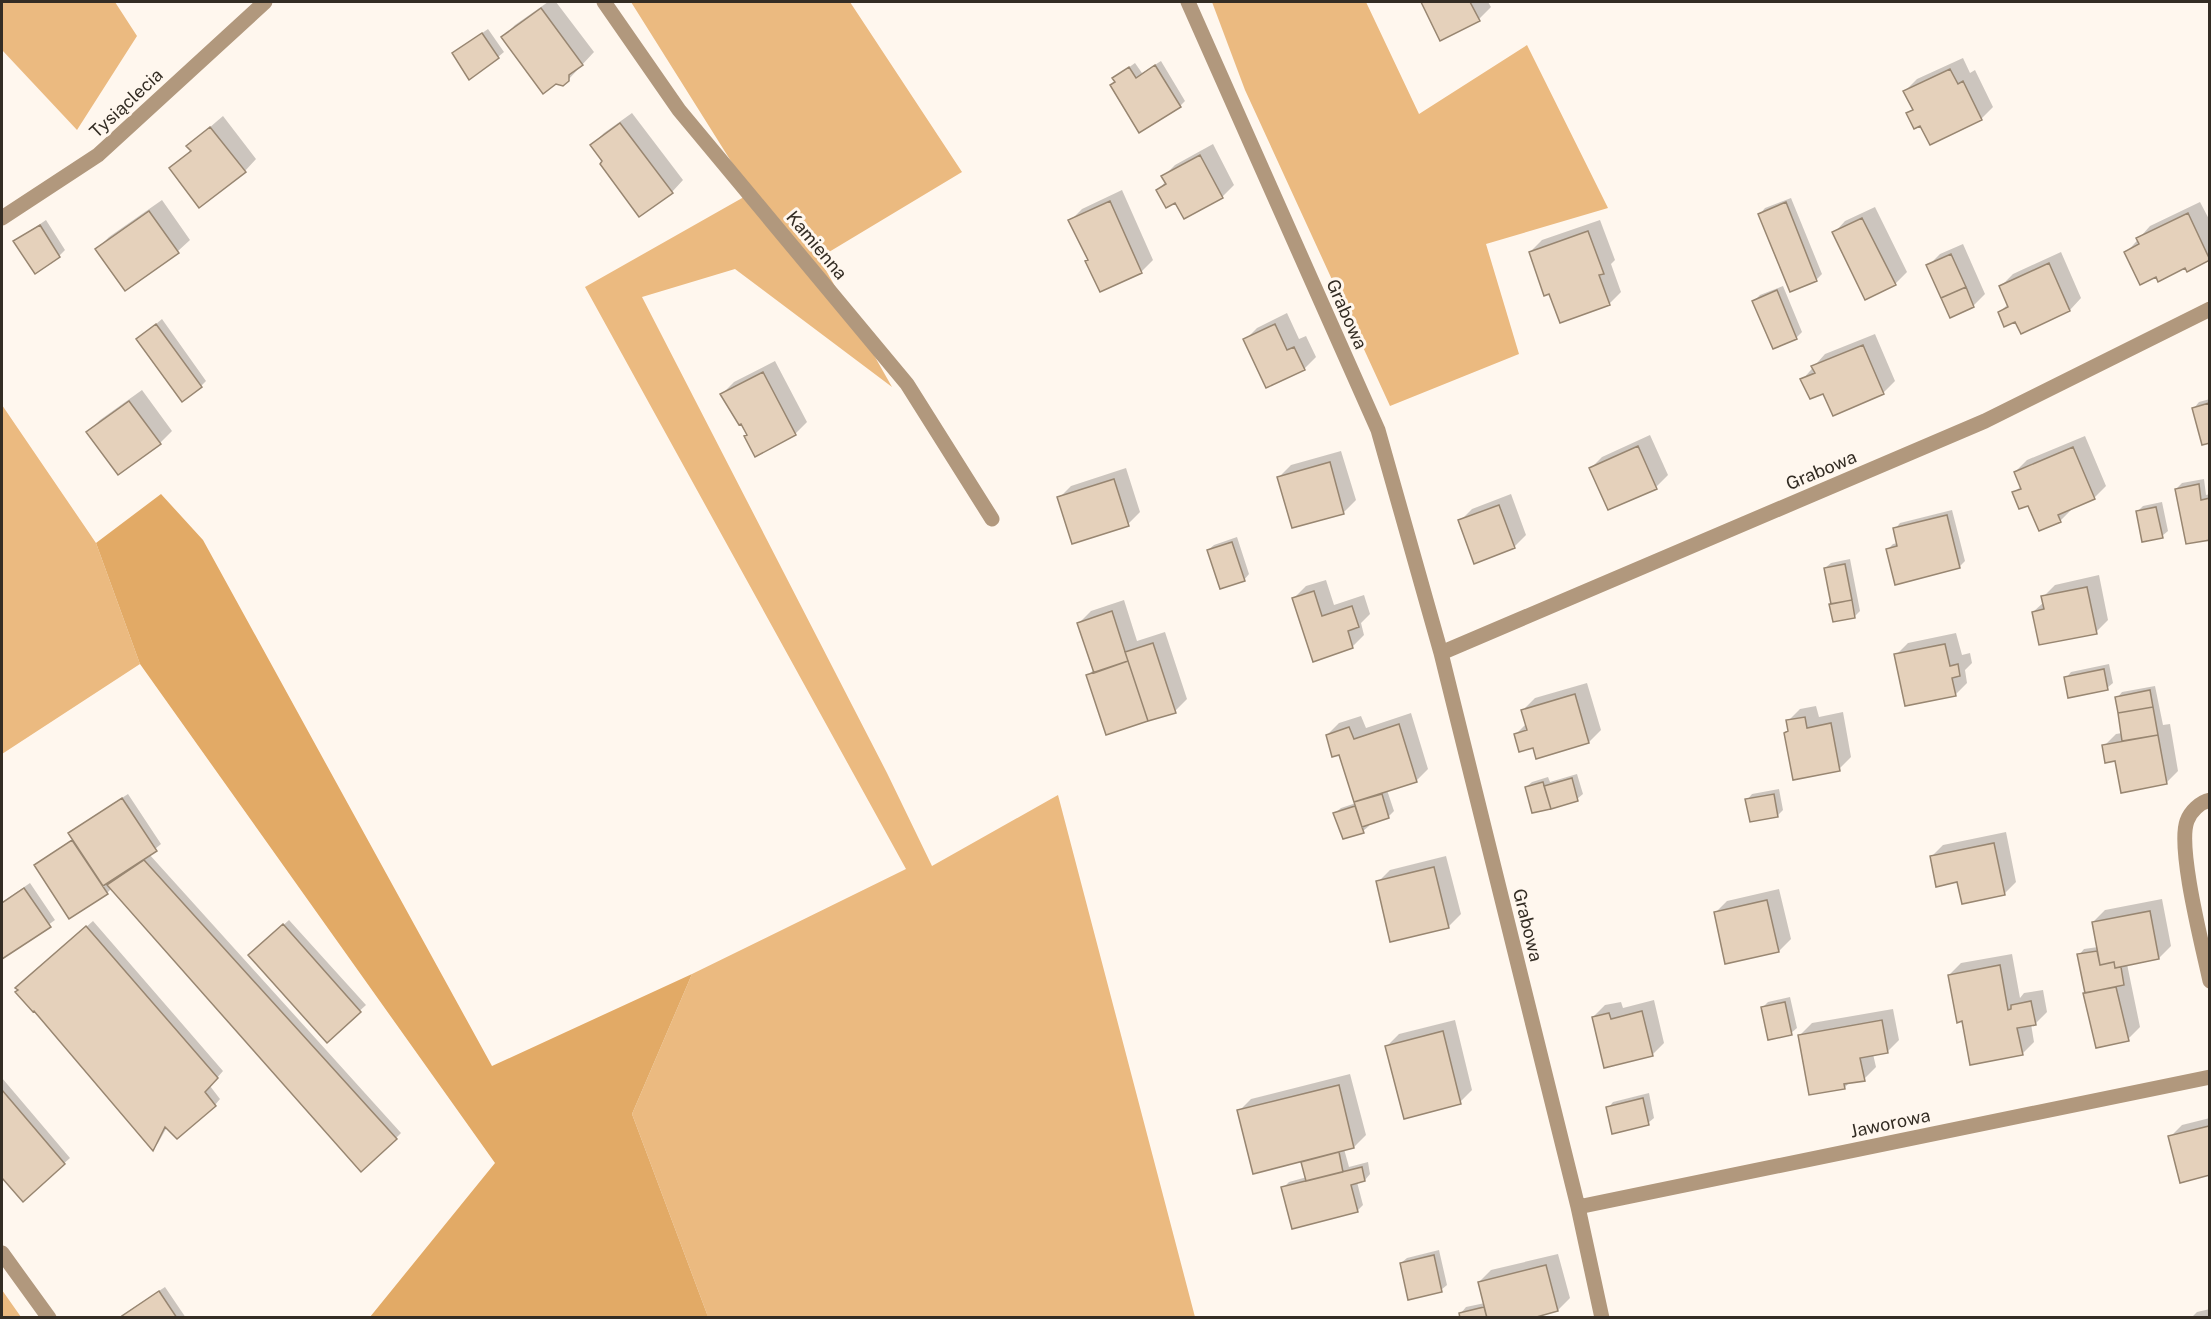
<svg xmlns="http://www.w3.org/2000/svg" width="2211" height="1319" font-family="'Public Sans',sans-serif">
	<style>
		.green { fill: #ebba80 }
		.forest { fill: #e2aa66 }
		.shadow { fill: #0003 }
		.building { fill: #e5d1bb; stroke: #988671; stroke-width: 1.5 }
		.lines { fill: none; stroke-linecap: round; stroke-linejoin: round }
		.minor { stroke: #b1987d; stroke-width: 15 }
		.labels { text-anchor: middle; dominant-baseline: central; stroke-width: 6; stroke-linejoin: round; paint-order: stroke }
		.street-label { font-size: 18px; fill: #342d24; stroke: #fff7ee }
	</style>
	<rect width="100%" height="100%" fill="#fff7ee"/>
	<path class="green" d="M2 2H115L137 36 77 130 2 50Z
		M631 2H850L962 172 819 258 892 387 735 269 642 297 887 773 932 866 1058 795 1195 1317H707V1314L632 1114 692 974 906 869 585 287 751 193Z
		M1212 2H1366L1419 114 1527 45 1608 208 1486 244 1519 354 1390 406 1245 90Z
		M2 405 96 543 140 664 2 754Z
		M2 1290 21 1317H2Z"/>
	<path class="forest" d="M161 494 203 540 492 1066 692 974 632 1114 707 1314V1317H370L495 1163 140 664 96 543Z"/>
	<path class="shadow" d="M548 2H556L594 52 568 80 503 37 515 25Z
		M1422 2H1488L1491 7 1479 19 1440 39Z
		M488 29 504 52 498 57 453 53Z
		M1963 58 1970 73 1975 70 1993 107 1981 119 1921 124 1907 114 1913 108 1905 91 1917 79Z
		M1161 61 1185 101 1180 106 1116 81 1114 78 1135 63 1142 73Z
		M632 113 683 180 672 192 604 161 592 145 604 133Z
		M223 116 256 159 245 171 171 168 191 150 188 146Z
		M1213 144 1234 185 1222 197 1185 217 1176 201 1158 190 1166 181 1163 177 1175 165Z
		M1122 190 1153 260 1141 272 1089 260 1070 221 1082 209Z
		M1791 198 1822 274 1817 279 1791 290 1760 214 1765 208Z
		M162 200 190 240 178 251 125 289 97 249 109 237Z
		M2200 202 2210 221V259L2188 270 2186 267 2156 275 2126 253 2150 226Z
		M1875 207 1907 272 1895 284 1834 233 1845 221Z
		M46 220 65 250 59 256 15 241Z
		M1600 220 1615 260 1611 264 1621 292 1609 304 1550 292 1530 252 1542 240Z
		M1963 244 1985 294 1973 306 1928 266 1940 254Z
		M2061 252 2081 298 2070 310 2021 332 2016 320 2000 312 2009 303 2001 286 2013 274Z
		M1783 286 1802 332 1796 338 1774 347 1754 301 1760 295Z
		M1287 313 1299 339 1306 336 1316 357 1304 369 1245 340 1257 328Z
		M162 319 206 381 201 386 138 339Z
		M1875 334 1895 381 1883 393 1824 392 1802 380 1825 354Z
		M775 361 807 422 795 434H749L722 394 734 382Z
		M142 390 172 431 160 443 88 432 100 420Z
		M2210 399V441L2194 408 2199 402Z
		M1650 435 1668 475 1656 487 1590 469 1602 457Z
		M2085 436 2106 486 2094 498 2072 509 2060 521 2028 504 2014 493 2021 486 2015 472 2027 460Z
		M1341 451 1356 500 1344 512 1293 526 1279 477 1291 465Z
		M1126 468 1140 512 1128 524 1059 498 1071 486Z
		M2204 479 2206 495 2210 494V538L2176 489 2182 483Z
		M1511 494 1526 535 1514 547 1460 521 1472 509Z
		M2162 502 2168 531 2162 536 2137 512 2143 506Z
		M1952 510 1965 561 1959 567 1887 550 1893 544 1898 543 1895 529 1900 523Z
		M1237 537 1249 574 1244 580 1208 550 1214 545Z
		M1850 559 1860 611 1855 616 1825 568 1831 563Z
		M2099 575 2108 620 2096 632 2033 612 2044 602 2043 597 2055 585Z
		M1326 580 1334 605 1364 595 1370 614 1361 623 1364 635 1352 647 1294 598 1306 586Z
		M1124 600 1137 641 1165 632 1187 699 1175 711 1107 733 1088 676 1094 669 1079 623 1091 611Z
		M1956 633 1962 655 1970 653 1972 663 1965 670 1967 683 1955 695 1896 655 1908 643Z
		M2109 664 2113 683 2107 688 2066 678 2071 672Z
		M1587 683 1601 730 1589 742 1534 746 1516 734 1527 723 1523 710 1535 698Z
		M2155 686 2163 725 2170 724 2178 771 2166 783 2116 760 2104 746 2116 734 2122 733 2117 698 2122 692Z
		M1816 706 1819 717 1843 712 1851 757 1839 769 1785 733 1790 729 1788 721 1800 709Z
		M1411 713 1428 769 1416 781 1387 790 1394 811 1388 817 1368 823 1369 826 1363 831 1335 813 1341 808 1356 803 1340 753 1327 735 1339 723 1361 716 1366 728Z
		M1577 774 1583 794 1577 799 1526 787 1532 782 1548 777 1550 782Z
		M1779 789 1783 810 1777 816 1747 800 1752 794Z
		M128 794 161 844 149 854 401 1133 396 1138 111 889 107 893 36 865 74 838 76 828Z
		M2006 832 2016 882 2004 894 1931 857 1943 845Z
		M1446 856 1461 914 1449 926 1378 882 1390 870Z
		M30 883 55 920 2 958V902Z
		M1779 889 1791 939 1779 951 1715 913 1727 901Z
		M2162 899 2171 946 2159 958 2127 964 2140 1027 2128 1039 2087 992 2079 955 2084 949 2098 947 2093 922 2105 910Z
		M289 920 366 1005 327 1041 256 950Z
		M93 921 223 1071 210 1086 220 1099 215 1105 167 1127 158 1143 153 1149 20 990 23 982Z
		M2012 954 2020 998 2024 993 2043 990 2047 1012 2035 1024H2031L2034 1042 2022 1054 1949 975 1961 963Z
		M1790 997 1797 1028 1791 1033 1763 1007 1768 1002Z
		M1654 1000 1664 1043 1652 1055 1593 1017 1605 1005 1621 1002 1623 1008Z
		M1893 1009 1899 1040 1887 1052 1873 1054 1876 1067 1864 1079 1850 1082 1844 1088 1800 1035 1812 1023Z
		M1455 1020 1472 1090 1460 1102 1387 1046 1399 1034Z
		M1350 1074 1366 1135 1354 1147 1344 1149 1349 1167 1368 1162 1370 1174 1365 1180 1357 1182 1363 1205 1357 1211 1283 1188 1289 1182 1307 1177 1303 1162 1307 1159 1239 1111 1251 1099Z
		M2 1078 70 1158 23 1200 2 1176Z
		M1649 1093 1654 1118 1648 1123 1608 1108 1613 1102Z
		M2210 1118V1174L2170 1137 2182 1125Z
		M1439 1250 1447 1285 1441 1290 1401 1263 1407 1258Z
		M1558 1254 1570 1298 1558 1310 1527 1318H1462L1461 1313 1466 1307 1485 1303 1479 1282 1491 1270Z
		M165 1287 186 1318H119L122 1315Z
		M2210 1309V1318H2191L2197 1312Z"/>
	<path class="building" d="M1421 2H1470L1480 21 1440 41Z
		M541 8 583 65 569 75V81L563 86 556 84 543 94 501 37Z
		M482 33 499 58 469 80 452 53Z
		M1155 65 1181 107 1139 133 1110 85 1115 82 1112 78 1129 67 1136 78Z
		M1950 69 1958 84 1963 81 1982 120 1930 145 1920 126 1914 129 1906 113 1913 110 1903 91Z
		M620 123 673 193 639 217 600 164 602 161 590 145Z
		M210 127 246 172 199 208 169 168 191 151 186 146Z
		M1200 155 1223 198 1184 219 1175 203 1166 208 1156 190 1166 184 1161 176Z
		M1110 201 1142 273 1100 292 1085 261 1088 260 1068 220Z
		M1786 202 1817 281 1790 292 1758 214Z
		M149 211 179 253 125 291 95 249Z
		M2188 213 2210 260 2187 272 2185 268 2158 282 2156 277 2140 285 2124 252 2139 244 2136 238Z
		M1862 218 1896 285 1865 300 1832 232Z
		M40 225 60 257 35 274 13 241Z
		M1588 231 1604 274 1599 275 1610 305 1560 323 1549 294 1544 296 1529 252Z
		M1951 254 1966 287 1941 298 1926 265Z
		M2049 263 2070 311 2021 334 2015 322 2004 327 1998 312 2008 307 1999 286Z
		M1966 287 1974 307 1950 318 1941 298Z
		M1777 290 1797 339 1773 349 1752 301Z
		M156 324 202 387 182 402 136 339Z
		M1275 324 1287 350 1294 347 1305 370 1266 388 1243 339Z
		M1863 345 1884 394 1833 416 1823 394 1810 399 1800 379 1815 373 1811 366Z
		M763 372 796 435 755 457 744 436 747 435 741 424 739 425 720 394Z
		M129 401 161 444 118 475 86 432Z
		M2209 403 2210 443 2202 445 2192 408Z
		M1638 446 1657 489 1608 510 1589 468Z
		M2073 447 2095 499 2058 515 2061 522 2039 531 2028 506 2019 509 2012 492 2021 489 2014 472Z
		M1330 462 1344 514 1292 528 1277 477Z
		M1114 479 1129 526 1072 544 1057 497Z
		M2199 484 2201 500 2210 498V540L2186 544 2175 489Z
		M1499 505 1515 548 1474 564 1458 520Z
		M2156 507 2163 538 2142 542 2136 511Z
		M1947 515 1960 568 1895 585 1886 549 1897 546 1893 528Z
		M1232 542 1245 581 1220 589 1207 550Z
		M1845 564 1852 600 1831 604 1824 568Z
		M2087 587 2097 634 2039 645 2032 612 2044 609 2041 596Z
		M1314 591 1322 616 1352 606 1359 627 1348 631 1353 648 1313 662 1292 598Z
		M1852 600 1855 618 1833 622 1829 604Z
		M1112 611 1128 661 1094 673 1077 623Z
		M1153 643 1176 713 1148 721 1125 652Z
		M1945 644 1950 666 1958 664 1960 676 1952 678 1956 696 1905 706 1894 654Z
		M1128 661 1148 721 1106 735 1086 675Z
		M2104 669 2108 690 2068 698 2064 677Z
		M2150 690 2153 707 2118 713 2115 697Z
		M1575 694 1589 743 1536 759 1533 748 1519 752 1514 734 1527 730 1521 710Z
		M2153 707 2158 735 2122 741 2118 713Z
		M1805 717 1807 728 1831 723 1840 771 1793 780 1784 733 1788 731 1786 720Z
		M1399 724 1417 782 1354 802 1339 755 1332 757 1326 735 1349 727 1354 739Z
		M2158 735 2167 784 2121 793 2115 761 2105 763 2102 745Z
		M1572 778 1578 801 1551 809 1544 786Z
		M1543 782 1551 809 1532 813 1525 787Z
		M1382 794 1389 818 1362 827 1354 802Z
		M1774 794 1778 817 1750 822 1745 799Z
		M122 798 157 851 103 886 68 833Z
		M1355 806 1364 833 1343 839 1333 813Z
		M72 840 108 894 69 919 34 865Z
		M1994 843 2005 895 1962 904 1957 882 1936 887 1930 856Z
		M144 860 397 1139 361 1172 107 885Z
		M1434 867 1449 928 1390 942 1376 881Z
		M24 888 51 927 2 959V903Z
		M1767 900 1779 952 1725 964 1714 912Z
		M2150 911 2159 959 2115 968 2114 962 2100 965 2092 922Z
		M283 924 361 1012 327 1043 248 955Z
		M86 926 218 1078 205 1092 216 1106 177 1139 165 1127 153 1151 34 1011 33 1012 15 992 18 990 15 988Z
		M2097 951 2100 965 2114 962 2115 968 2121 967 2124 985 2085 993 2077 954Z
		M2000 965 2008 1010 2011 1009V1005L2031 1001 2036 1025 2017 1028 2023 1055 1970 1065 1962 1021 1957 1023 1948 975Z
		M2116 987 2129 1041 2096 1048 2083 993Z
		M1785 1002 1792 1035 1768 1040 1761 1007Z
		M1642 1011 1653 1056 1604 1068 1592 1017 1609 1013 1611 1019Z
		M1882 1020 1888 1053 1860 1058 1865 1081 1844 1084 1845 1089 1809 1095 1798 1035Z
		M1443 1031 1461 1104 1404 1119 1385 1046Z
		M1339 1085 1354 1148 1253 1174 1237 1110Z
		M2 1090 65 1164 23 1202 2 1178Z
		M1643 1098 1649 1125 1612 1134 1606 1107Z
		M2209 1126 2210 1175 2180 1183 2168 1136Z
		M1339 1152 1343 1172 1306 1181 1301 1162Z
		M1362 1167 1365 1181 1351 1185 1358 1212 1292 1229 1281 1187Z
		M1434 1255 1442 1292 1408 1300 1400 1263Z
		M1546 1265 1558 1311 1533 1318H1487L1478 1282Z
		M159 1291 177 1318H119Z
		M1484 1307 1487 1318H1460L1459 1313Z"/>
	<g class="lines">
		<path class="minor" d="M604 2 679 110 907 384 992 519
			M1188 2 1378 430 1441 653 1578 1207 1602 1318
			M2 218 98 155 265 2
			M1441 653 1985 421 2210 309
			M2210 800C2200 802 2190 812 2187 821 2177 848 2203 948 2210 981
			M1578 1207 2210 1077
			M2 1253 49 1318"/>
	</g>
	<g class="labels">
		<g class="street-label">
			<text transform="translate(126 103) rotate(-43)">Tysiąclecia</text>
			<text transform="translate(817 245) rotate(50)">Kamienna</text>
			<text transform="translate(1347 314) rotate(66)">Grabowa</text>
			<text transform="translate(1821 470) rotate(-23)">Grabowa</text>
			<text transform="translate(1528 925) rotate(76)">Grabowa</text>
			<text transform="translate(1890 1123) rotate(-12)">Jaworowa</text>
		</g>
	</g>
	<rect width="2211" height="1319" fill="none" stroke="#342d24" stroke-width="6"/>
</svg>
